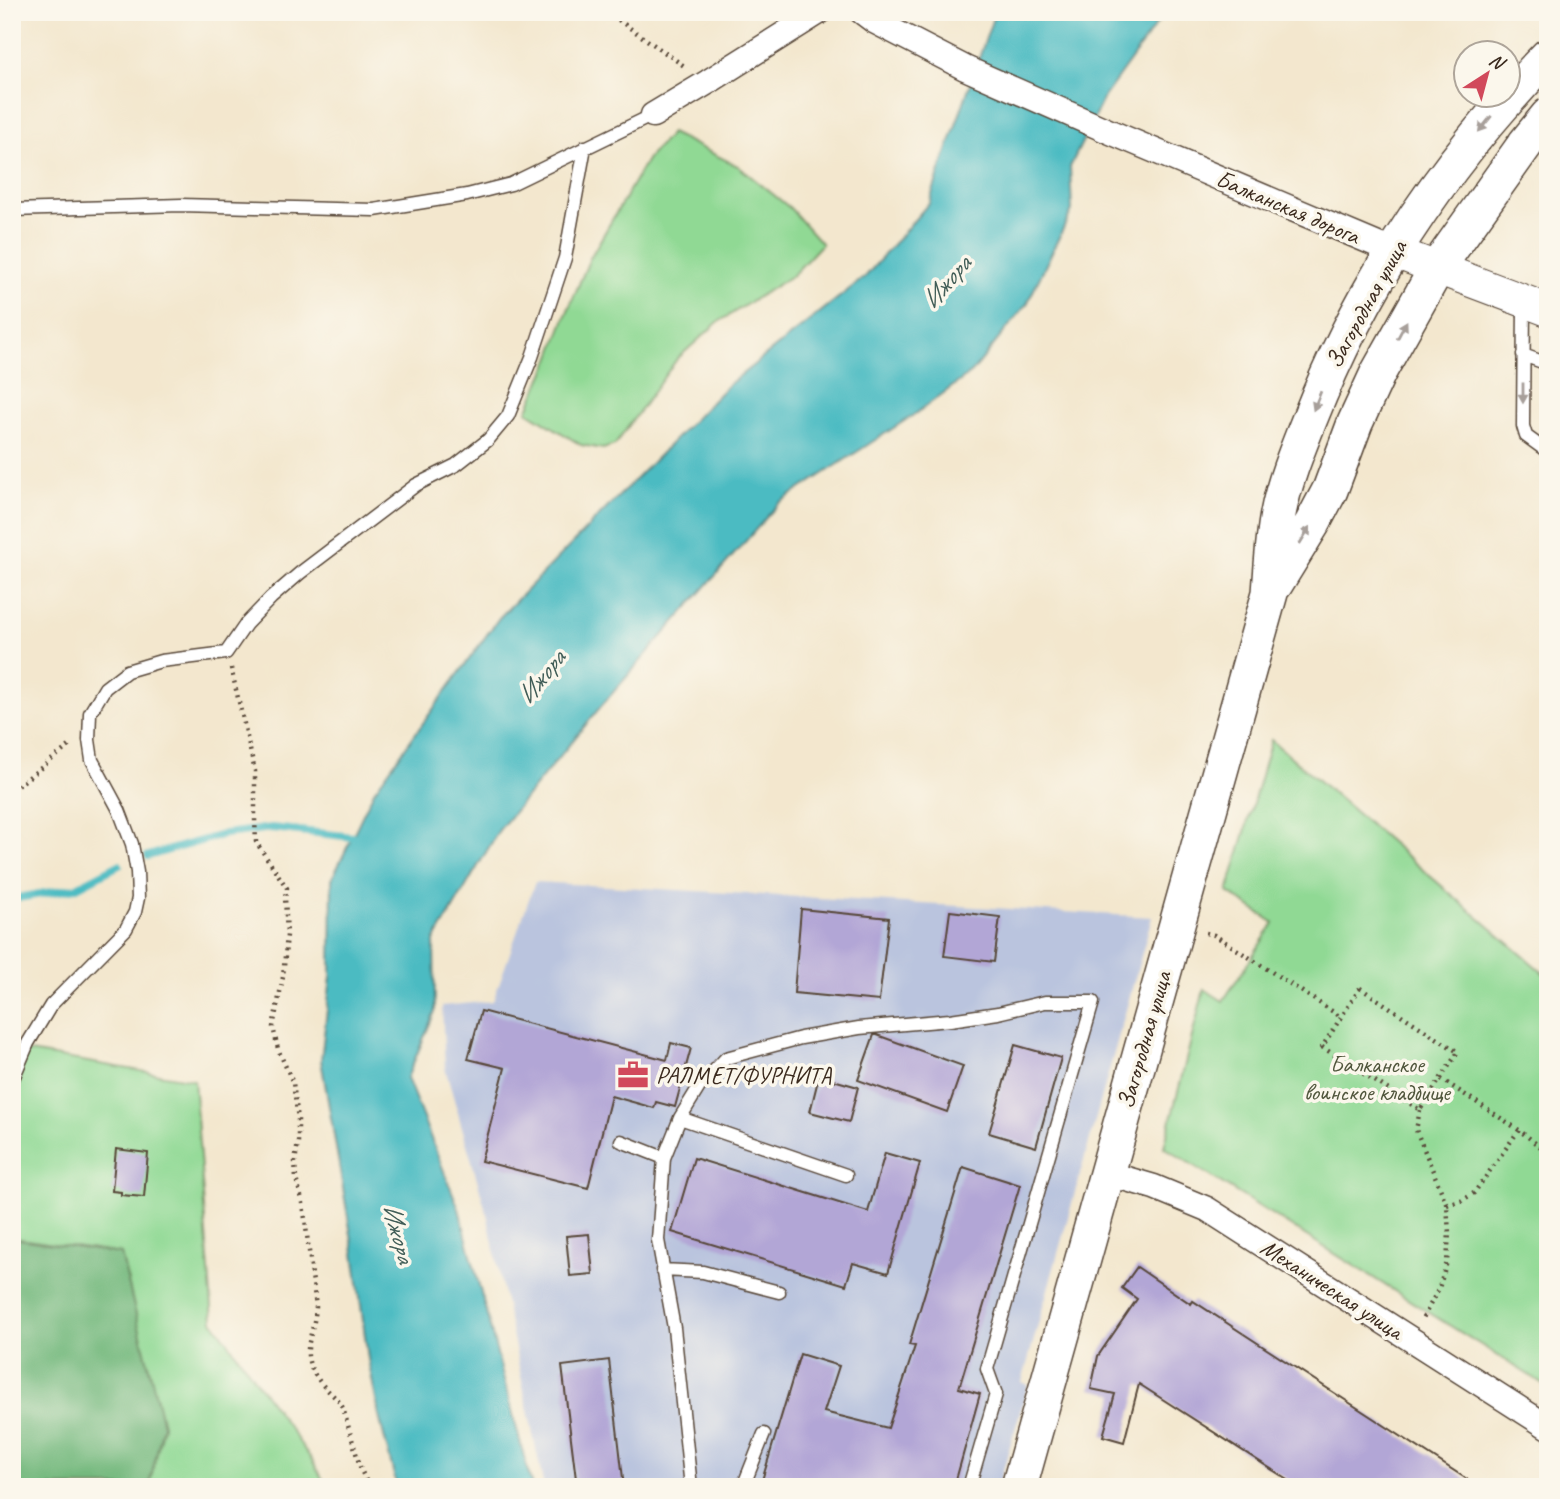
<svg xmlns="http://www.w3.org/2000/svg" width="1560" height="1499" font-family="Caveat,sans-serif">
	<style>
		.industrial { fill: #bac4de }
		.green { fill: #90d994; stroke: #668259; stroke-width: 2 }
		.forest { fill: #74b97e; stroke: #58724e; stroke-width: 2 }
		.water { fill: #4cbbc2; stroke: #447270; stroke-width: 2 }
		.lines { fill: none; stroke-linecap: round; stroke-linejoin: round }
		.stream { stroke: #4cbbc2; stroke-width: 8 }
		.building { fill: #b2a6d6 }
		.service-casing { stroke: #574638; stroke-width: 15 }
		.minor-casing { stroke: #574638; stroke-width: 27 }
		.tertiary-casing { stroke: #574638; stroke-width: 34 }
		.secondary-casing { stroke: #574638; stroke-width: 38 }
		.path { stroke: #574638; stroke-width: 4.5; stroke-dasharray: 2 5; stroke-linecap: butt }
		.service { stroke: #fff; stroke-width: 12 }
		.minor { stroke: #fff; stroke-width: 24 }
		.tertiary { stroke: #fff; stroke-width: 32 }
		.secondary { stroke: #fff; stroke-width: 35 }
		.oneway { fill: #a79f9a }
		.labels { text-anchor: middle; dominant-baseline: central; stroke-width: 7; stroke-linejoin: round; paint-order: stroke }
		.street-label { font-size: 24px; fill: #3b2a1e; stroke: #fbf7ec }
		.park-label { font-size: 24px; fill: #50563c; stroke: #fbf7ec }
		.poi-label { font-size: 24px; fill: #3b2a1e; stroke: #fbf7ec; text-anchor: start }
		.water-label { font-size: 26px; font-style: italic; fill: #415d57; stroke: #fbf7ec }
	</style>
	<rect width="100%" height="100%" fill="#fbf7ec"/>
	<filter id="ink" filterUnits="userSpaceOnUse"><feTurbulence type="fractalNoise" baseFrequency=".0143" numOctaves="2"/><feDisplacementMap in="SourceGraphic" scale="14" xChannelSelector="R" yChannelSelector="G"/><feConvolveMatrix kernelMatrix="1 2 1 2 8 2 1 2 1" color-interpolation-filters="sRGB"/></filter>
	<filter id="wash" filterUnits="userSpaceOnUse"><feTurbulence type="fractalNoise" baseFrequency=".00686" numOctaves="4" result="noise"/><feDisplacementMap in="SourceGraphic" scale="28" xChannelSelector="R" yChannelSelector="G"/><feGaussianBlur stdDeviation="1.57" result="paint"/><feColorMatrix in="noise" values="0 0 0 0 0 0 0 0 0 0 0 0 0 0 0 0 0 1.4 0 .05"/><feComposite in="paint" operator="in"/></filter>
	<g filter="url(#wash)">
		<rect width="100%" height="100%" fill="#f3e7ce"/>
		<path class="industrial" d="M535 882 1152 917 1022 1382 1028 1385 998 1487H544L487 1214 445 1068 442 1006 493 1001Z"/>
		<path class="green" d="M671 133 738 166 790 208 822 244 793 275 717 323 677 359 615 445 603 449 581 445 527 411 547 367 566 315 590 258 648 158Z
			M1271 740 1548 977V1387L1164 1147 1204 989 1223 1001 1274 923 1228 892Z
			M12 1049 194 1080 213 1321 312 1460 327 1487H149L163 1425 121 1254 12 1238Z"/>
		<path class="forest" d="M12 1238 121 1254 163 1425 149 1487H12Z"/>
		<path class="water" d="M995 12H1165L1104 97 1070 167 1072 210 1027 304 972 372 918 412 779 503 602 705 499 830 434 941 435 1011 407 1078 459 1209 532 1487H397L380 1420 368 1359 354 1252 321 1060 331 976 332 879 374 791 499 618 727 386 866 276 929 203Z"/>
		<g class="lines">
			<path class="stream" d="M148 856 225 834 272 828 362 838
				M12 899 75 888 119 865"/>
		</g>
		<g id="blocks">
			<path class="building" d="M801 909 889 918 879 1001 794 993Z
				M950 911 1000 917 994 962 944 956Z
				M481 1011 667 1060 671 1043 691 1048 675 1107 656 1102 654 1108 611 1096 588 1188 481 1161 505 1068 468 1059Z
				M874 1035H877L963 1066 947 1112 858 1080Z
				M1015 1045 1061 1058 1036 1147 989 1133Z
				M819 1076 858 1087 849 1122 810 1112Z
				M116 1149 148 1153 144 1197 121 1195V1192L112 1191Z
				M885 1153 920 1163 888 1273 853 1263 846 1285 672 1232 694 1158 868 1212Z
				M963 1167 1020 1185 959 1388 980 1394 954 1487H760L800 1354 839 1366 824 1412 888 1428 915 1346 909 1345Z
				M589 1234 593 1274 570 1276 566 1236Z
				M1137 1267 1191 1304 1193 1301 1479 1487H1299L1139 1384 1124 1442 1103 1436 1115 1394 1091 1389 1098 1356 1137 1299 1122 1288Z
				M609 1360 624 1487H577L562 1366Z"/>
		</g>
	</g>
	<g filter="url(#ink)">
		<use href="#blocks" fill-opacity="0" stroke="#574638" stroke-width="2"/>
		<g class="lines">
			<defs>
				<path id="service" d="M12 210 181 205 374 210 467 195 511 184 653 115
					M1524 301 1523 426 1526 436 1548 452
					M1523 355 1548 364
					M12 1081 28 1043 51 1005 126 929 135 912 138 898 137 872 132 844 119 810 92 760 89 740 90 713 105 688 127 671 161 661 226 653 246 624 271 598 300 573 416 485 456 465 488 440 508 416 532 357 565 258 585 147
					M680 1118 846 1175
					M621 1141 664 1158
					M662 1270 703 1272 779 1292
					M691 1487 674 1328 658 1240 664 1158 680 1118 699 1087 726 1058 801 1038 859 1028 950 1020 998 1013 1045 1002H1093L987 1369 996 1394 969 1487
					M743 1487 764 1434"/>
				<path id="minor" d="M862 12 874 21 965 68 1108 131 1392 251
					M653 115 708 82 819 12
					M1106 1173 1154 1187 1207 1209 1548 1427"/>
				<path id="tertiary" d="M1392 251 1548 310"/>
				<path id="secondary" d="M1275 584 1312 524 1330 490 1355 423 1378 373 1437 268 1526 143 1548 116
					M1019 1487 1270 593C1272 567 1273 540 1278 514 1284 482 1298 448 1310 418 1364 281 1445 161 1548 56"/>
			</defs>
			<use href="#service" class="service-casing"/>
			<use href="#minor" class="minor-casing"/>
			<use href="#tertiary" class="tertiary-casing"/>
			<use href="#secondary" class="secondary-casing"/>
			<path class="path" d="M607 12 687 68
				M231 668 255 771V819L256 842 287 888 285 897 287 935 283 977 273 1027 278 1049 293 1083 298 1119V1142L295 1162 296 1179 303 1203 316 1307C314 1339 296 1353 321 1383 328 1392 338 1398 343 1408L361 1470 369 1487
				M12 790 72 744
				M1206 933 1214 935 1227 943 1341 1017
				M1360 988 1458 1052 1420 1110 1322 1047Z
				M1441 1079 1519 1130 1548 1153
				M1420 1110 1416 1130 1447 1205 1449 1233 1447 1262 1439 1288 1423 1318
				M1447 1205 1461 1201 1474 1193 1519 1130"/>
			<use href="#service" class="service"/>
			<use href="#minor" class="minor"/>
			<use href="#tertiary" class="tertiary"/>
			<use href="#secondary" class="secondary"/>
		</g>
		<defs><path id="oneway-solid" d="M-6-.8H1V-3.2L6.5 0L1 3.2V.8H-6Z" transform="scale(1.75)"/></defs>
		<g class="oneway">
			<use href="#oneway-solid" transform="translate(1485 124) rotate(129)"/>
			<use href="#oneway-solid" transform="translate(1402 330) rotate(-62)"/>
			<use href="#oneway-solid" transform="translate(1523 393) rotate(90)"/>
			<use href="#oneway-solid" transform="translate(1317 401) rotate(112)"/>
			<use href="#oneway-solid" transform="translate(1305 535) rotate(-59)"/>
		</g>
	</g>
	<defs>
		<symbol id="office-bare" viewBox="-9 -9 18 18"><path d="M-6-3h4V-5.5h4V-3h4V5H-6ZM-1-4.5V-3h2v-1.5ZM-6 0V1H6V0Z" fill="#d1495b" stroke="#fbf7ec" stroke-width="2.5" paint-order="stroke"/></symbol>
	</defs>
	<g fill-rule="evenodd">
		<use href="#office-bare" x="611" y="1053" width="44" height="44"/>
	</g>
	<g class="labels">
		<g class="street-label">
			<text transform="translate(1288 207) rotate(23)">Балканская дорога</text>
			<text transform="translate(1366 304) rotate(-61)">Загородная улица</text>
			<text transform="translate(1144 1040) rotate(-74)">Загородная улица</text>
			<text transform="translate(1332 1289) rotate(33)">Механическая улица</text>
		</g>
		<g class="park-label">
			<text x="1377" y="1064">Балканское<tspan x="1377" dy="28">воинское кладбище</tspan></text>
		</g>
		<g class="poi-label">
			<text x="656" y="1075">РАЛМЕТ/ФУРНИТА</text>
		</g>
		<g class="water-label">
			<text transform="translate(946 282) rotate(-49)">Ижора</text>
			<text transform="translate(541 677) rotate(-51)">Ижора</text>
			<text transform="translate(399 1233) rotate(75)">Ижора</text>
		</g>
	</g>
	<rect width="1560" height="1499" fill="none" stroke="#fbf7ec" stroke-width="42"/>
	<g transform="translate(1487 74) rotate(36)"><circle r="33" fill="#fbf7ec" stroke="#aea59a" stroke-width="2"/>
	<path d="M0-5L12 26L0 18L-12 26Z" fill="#d1495b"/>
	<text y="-10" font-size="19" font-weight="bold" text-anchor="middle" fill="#3b2a1e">N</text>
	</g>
</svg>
